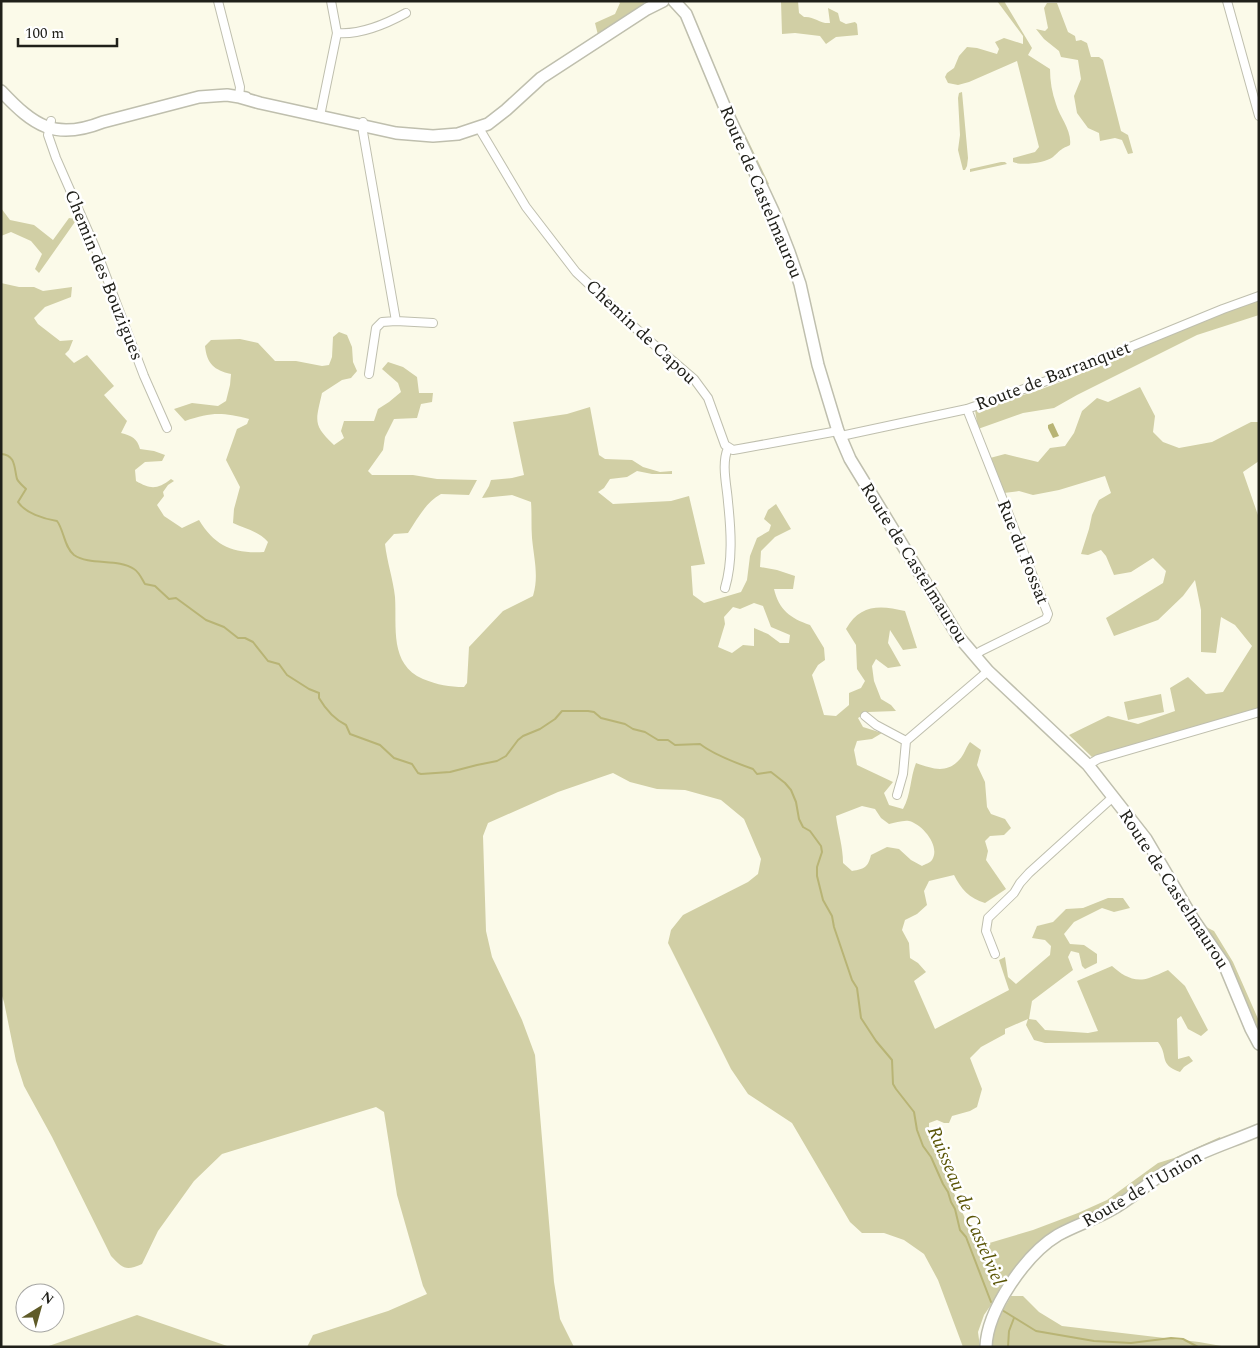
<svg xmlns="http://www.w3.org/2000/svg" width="1260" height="1348" font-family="Spectral,serif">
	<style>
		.green { fill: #d1cfa5; fill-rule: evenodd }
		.water { fill: #b8b475 }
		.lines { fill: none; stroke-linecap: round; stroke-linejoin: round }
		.stream { stroke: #b8b475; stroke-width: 2 }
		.street-casing { stroke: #bfbfae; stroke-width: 10 }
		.secondary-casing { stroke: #bfbfae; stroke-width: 14 }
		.street { stroke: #fff; stroke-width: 8 }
		.secondary { stroke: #fff; stroke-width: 11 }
		.labels { text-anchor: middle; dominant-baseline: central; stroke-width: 5; stroke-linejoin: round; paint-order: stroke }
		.street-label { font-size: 18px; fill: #20201a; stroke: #fff }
		.water-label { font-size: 19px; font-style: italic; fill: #5a5506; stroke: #fff }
	</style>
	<rect width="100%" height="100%" fill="#fbfae9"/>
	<path class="green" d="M618 1H646L630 16 598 35 595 23 615 14 620 3Z
		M781 1H798L799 13 804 17C814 16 820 24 830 23L828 8 838 13 840 21 846 24 855 22 857 24 858 35 836 37 826 44 820 36 795 33 782 34Z
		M997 1H1004L1032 48 1028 55 1050 69C1050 81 1052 93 1056 104 1060 118 1072 130 1070 145 1059 150 1061 150 1053 157 1045 163 1022 166 1013 162V158L1035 152 1039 147 1017 61 969 82 958 85 948 83 945 77 947 73 954 68 959 56 967 47 977 48 997 54 999 49 995 42 1004 38 1023 44V36Z
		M1047 3H1057L1068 32 1075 36 1076 41 1081 40 1087 43 1091 57H1099L1103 60 1121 131 1128 135 1133 153 1128 154 1122 140 1115 138 1100 141 1099 133 1088 128 1077 113 1074 96 1081 79 1078 60 1061 57 1059 51 1044 39 1036 29 1045 31 1048 28 1044 8Z
		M962 92 968 158 967 166 965 170H963L958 150 960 135 958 98 959 93Z
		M744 132 769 184 766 186 742 134Z
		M1001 162H1005L1007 164 970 172V169Z
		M1 208 10 220 34 225 53 240 69 218 77 219 39 273 35 269 42 254 31 241 11 232 1 236Z
		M1 283 19 287H34L43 291 72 287 71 297 45 307 34 318 38 324 60 341 73 340 69 350 65 354 74 363 87 355 114 386 104 395 127 421 121 433C132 436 137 438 140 449L154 451 165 455 162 461 145 462 135 470 136 481C150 489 157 490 171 479L174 481 168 485 163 492 164 496 157 505 164 516 182 528 199 520C215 546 233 554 264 552L268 542C259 531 245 529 233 523L234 509 240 487 226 460 237 429 247 424 249 419C222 412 211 412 185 421L174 409 192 403 218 406 226 401 230 385 231 374C214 370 207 364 205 346L211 340 240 339 258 343 275 361H296L322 366 329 365 332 357 333 337 339 332 347 335 352 347 353 362 357 371 351 378 342 380 322 393C316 421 312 424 334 445L344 438 341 431 344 421H374L378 409 389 402 401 392 398 383 382 369 388 362 403 367 417 377 419 393H433L432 402 421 404 417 418 394 419 385 437 383 450 368 471 372 475H413L437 479 477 480 469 495 441 494C426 502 418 518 408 533L394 534 385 544C387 562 393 579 395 597 397 627 389 664 423 679 438 685 449 687 464 687L467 683 469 647 503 611 533 596C539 576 534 559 532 538 531 526 532 514 531 502L512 495 482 498 489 486 491 480 512 478 524 475 513 422 567 414 590 407 599 455 605 459 632 460 643 467 660 472 672 471V474H652L637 471 627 477 610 479 604 488 598 492 613 504 671 501 689 496 705 564 691 566 693 595 704 603 741 592 747 580 750 556 757 538 769 531 771 525 764 519 768 510 776 504 791 529 775 537 761 551 760 567 777 570 795 576 793 589H774C779 610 790 618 810 625L824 648 825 660 818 665 812 675 824 715 836 716 849 705V693L861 688 865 681 857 669 856 645 846 629C860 604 880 605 905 611L917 648 903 650 890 630 888 643 901 666 888 668 876 659 872 666 874 681 881 699 891 705 896 711 868 712 858 718 863 727 882 733 872 739 857 741 854 750 857 765 893 782 884 793 889 805 903 809C911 795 910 778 916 763 933 769 947 774 960 759 964 755 966 747 970 742L981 750 977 765 985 782 987 807 991 814 1005 819 1011 828 1004 835 990 836 985 841 988 851 986 860 1006 889 985 903C969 898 961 889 954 875L929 881 924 891 927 905 917 914 905 920 902 930 909 943 910 958 918 963 926 972 914 981 935 1029 1009 990 999 960 1005 957 1008 977 1016 984 1050 955 1051 946 1045 940 1032 938 1037 926 1053 922 1066 909 1083 908 1108 898H1123L1130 908 1114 912 1102 908 1074 922 1064 934 1070 944 1084 945 1097 954V963L1085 969 1082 966 1079 953 1071 951 1068 957 1073 970 1032 1001 1029 1019 1036 1020 1045 1030 1088 1033 1098 1031 1077 981 1112 966C1122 975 1134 983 1149 978 1155 976 1161 973 1168 970L1185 986 1208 1030 1201 1036 1188 1029 1181 1016 1177 1019 1178 1059 1189 1056 1193 1061 1184 1067 1180 1072C1158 1064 1169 1056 1158 1042L1045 1043 1034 1040 1026 1025 1028 1019 1005 1029V1034L981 1047 970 1058 982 1089 977 1107 970 1111 952 1116 949 1123H944L937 1120 929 1123V1136L974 1239 986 1244 1033 1230 1078 1213 1107 1200 1158 1163 1174 1158 1220 1137 1221 1141 1018 1266 984 1315 978 1332 980 1347H963L938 1280 924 1254 904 1240 884 1233H862L850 1222 792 1123 748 1094 731 1069 668 943 671 930 683 915 748 882 758 874 761 859 744 819 721 800 685 790 657 789 630 782 613 773 558 792 488 823 483 836 486 931 492 957 522 1020 535 1055 554 1282 560 1319 574 1347H307L313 1335 388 1311 427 1294 423 1286 397 1195 384 1112 376 1107 222 1154 194 1181 158 1231 142 1264C126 1271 123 1269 111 1256L52 1137 24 1086 16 1061 4 1002 1 993ZM754 603 763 606 771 627 790 635 789 643H780L768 634 754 628V646L743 645 732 653 718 647 725 624 724 617 733 607 740 609ZM862 806 875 809 881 818 889 824C895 823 903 820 909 821 922 824 941 846 932 860 930 863 925 864 922 866L911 860 899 849 887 847 871 855C868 867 865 869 852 871L843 863C843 847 838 832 836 816Z
		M1259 300V315L1197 335 1077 395 1054 408 1023 413 978 429 975 410 1039 390 1071 378 1201 321Z
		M1140 387 1155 416 1153 432 1163 442 1179 448 1212 442 1251 422H1259V461L1243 472 1259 518V709L1092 757 1069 735 1108 716 1138 724 1175 711 1170 688 1188 677 1206 694 1223 692 1252 646 1235 625 1221 617 1216 653 1201 652V610L1195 580 1183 596 1158 620 1114 636 1106 618 1163 583 1166 571 1153 558 1131 572 1114 575 1106 556 1101 550 1088 555 1081 554 1089 529 1092 515 1099 500 1111 493 1105 476 1059 490 1033 495 1019 491 1004 493 990 458 1005 454 1038 462 1050 448 1065 446 1074 433 1082 411 1097 398 1108 402Z
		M1161 694 1164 712 1128 720 1124 702Z
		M1202 925 1214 931 1233 962 1259 1021V1037Z
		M1011 1296H1023L1039 1312 1062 1326 1199 1342 1227 1347H992L995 1324Z
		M137 1315 230 1347H46Z"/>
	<path class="water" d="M1053 423 1059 436 1053 438 1048 428V425Z"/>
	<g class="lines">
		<path class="stream" d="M1 454C16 455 14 468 17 479 19 483 23 486 26 489L18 502C25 513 44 519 57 521 64 530 64 547 74 555 90 566 118 558 134 569 139 572 142 579 145 584L155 586 169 599 176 598 206 620 224 627 238 638H245L253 642 268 661 279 664 287 675 309 689 319 693V698C326 710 334 719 346 725L350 734 380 745 394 758 412 764 418 773 421 774 450 772 477 765 497 761 506 756 518 740 523 736 540 729 555 719 562 711H588L594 712 601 718 625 724 633 729 645 732 658 740H668L675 745 700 744C714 755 736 763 753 769L757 774 771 772 785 783 791 790 796 802 799 819 803 827 810 831 821 846 822 852 817 867V876L823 900 832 916 834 927 852 980 857 988 861 1018 876 1041 892 1060 893 1084 896 1089 914 1112 917 1130 923 1146 931 1157 943 1184 948 1192 951 1202 955 1209 960 1230 966 1237 991 1302
			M1002 1310 1036 1331 1094 1341 1131 1343 1171 1338 1183 1339 1198 1347
			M1008 1347 1009 1331 1014 1318"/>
		<defs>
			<path id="street" d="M218 1 240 87 239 97
				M1227 1 1259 116
				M337 33C360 35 386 24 406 13
				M320 116 337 33 331 1
				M51 121 48 135 56 158 95 247 144 376 167 428
				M363 122V132L396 321 382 322 376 328 369 374
				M479 128 526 207 576 272 644 336 694 379 708 398 725 445 733 450 739 449 838 431
				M396 321 433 323
				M967 409 1048 614 1046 619 981 651 974 656
				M841 436 967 409 1052 379 1223 309 1259 296
				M725 588C733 561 731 530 728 502 727 486 721 464 728 448
				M865 716 876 725 906 741
				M1088 765 1098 759 1259 712
				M897 795 903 774 906 741 988 671
				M995 954 986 931 988 918 1014 893 1020 883 1029 873 1113 797"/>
			<path id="secondary" d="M674 1 686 14 728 115 773 211 789 252 800 284 818 365 838 431 850 459 958 636 988 671 1088 765 1146 839 1193 919 1224 964 1251 1029 1259 1044
				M1 91C34 126 55 141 103 122L199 97 227 95 246 98
				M239 97 260 103 396 133 433 136 458 134 488 124 506 110 541 78 647 9 663 1
				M986 1347C987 1310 1026 1254 1058 1235 1074 1226 1093 1220 1109 1211 1133 1198 1152 1179 1175 1166 1201 1151 1231 1142 1259 1130"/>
		</defs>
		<use href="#street" class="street-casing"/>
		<use href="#secondary" class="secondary-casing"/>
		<use href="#street" class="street"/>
		<use href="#secondary" class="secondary"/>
	</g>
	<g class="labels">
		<g class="street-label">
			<text transform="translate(761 192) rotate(67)">Route de Castelmaurou</text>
			<text transform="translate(104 275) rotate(68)">Chemin des Bouzigues</text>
			<text transform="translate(641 332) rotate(43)">Chemin de Capou</text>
			<text transform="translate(1053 376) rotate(-21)">Route de Barranquet</text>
			<text transform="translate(1023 552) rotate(68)">Rue du Fossat</text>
			<text transform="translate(914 563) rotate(58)">Route de Castelmaurou</text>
			<text transform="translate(1174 889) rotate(57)">Route de Castelmaurou</text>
			<text transform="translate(1142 1189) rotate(-30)">Route de l'Union</text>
		</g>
		<g class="water-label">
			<text transform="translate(966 1206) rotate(67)">Ruisseau de Castelviel</text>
		</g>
	</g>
	<rect width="1260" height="1348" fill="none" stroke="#20201a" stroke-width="5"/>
	<g transform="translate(40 1308) rotate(37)"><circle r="24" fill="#ffffff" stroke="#a6a6a3"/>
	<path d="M0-4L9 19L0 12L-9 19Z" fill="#5f5b28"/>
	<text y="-8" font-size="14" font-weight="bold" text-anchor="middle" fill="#20201a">N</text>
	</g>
	<path d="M18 38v8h99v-8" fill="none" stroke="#20201a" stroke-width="2.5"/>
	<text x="25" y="38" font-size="15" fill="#20201a" stroke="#ffffff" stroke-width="4" paint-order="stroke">100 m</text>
</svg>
